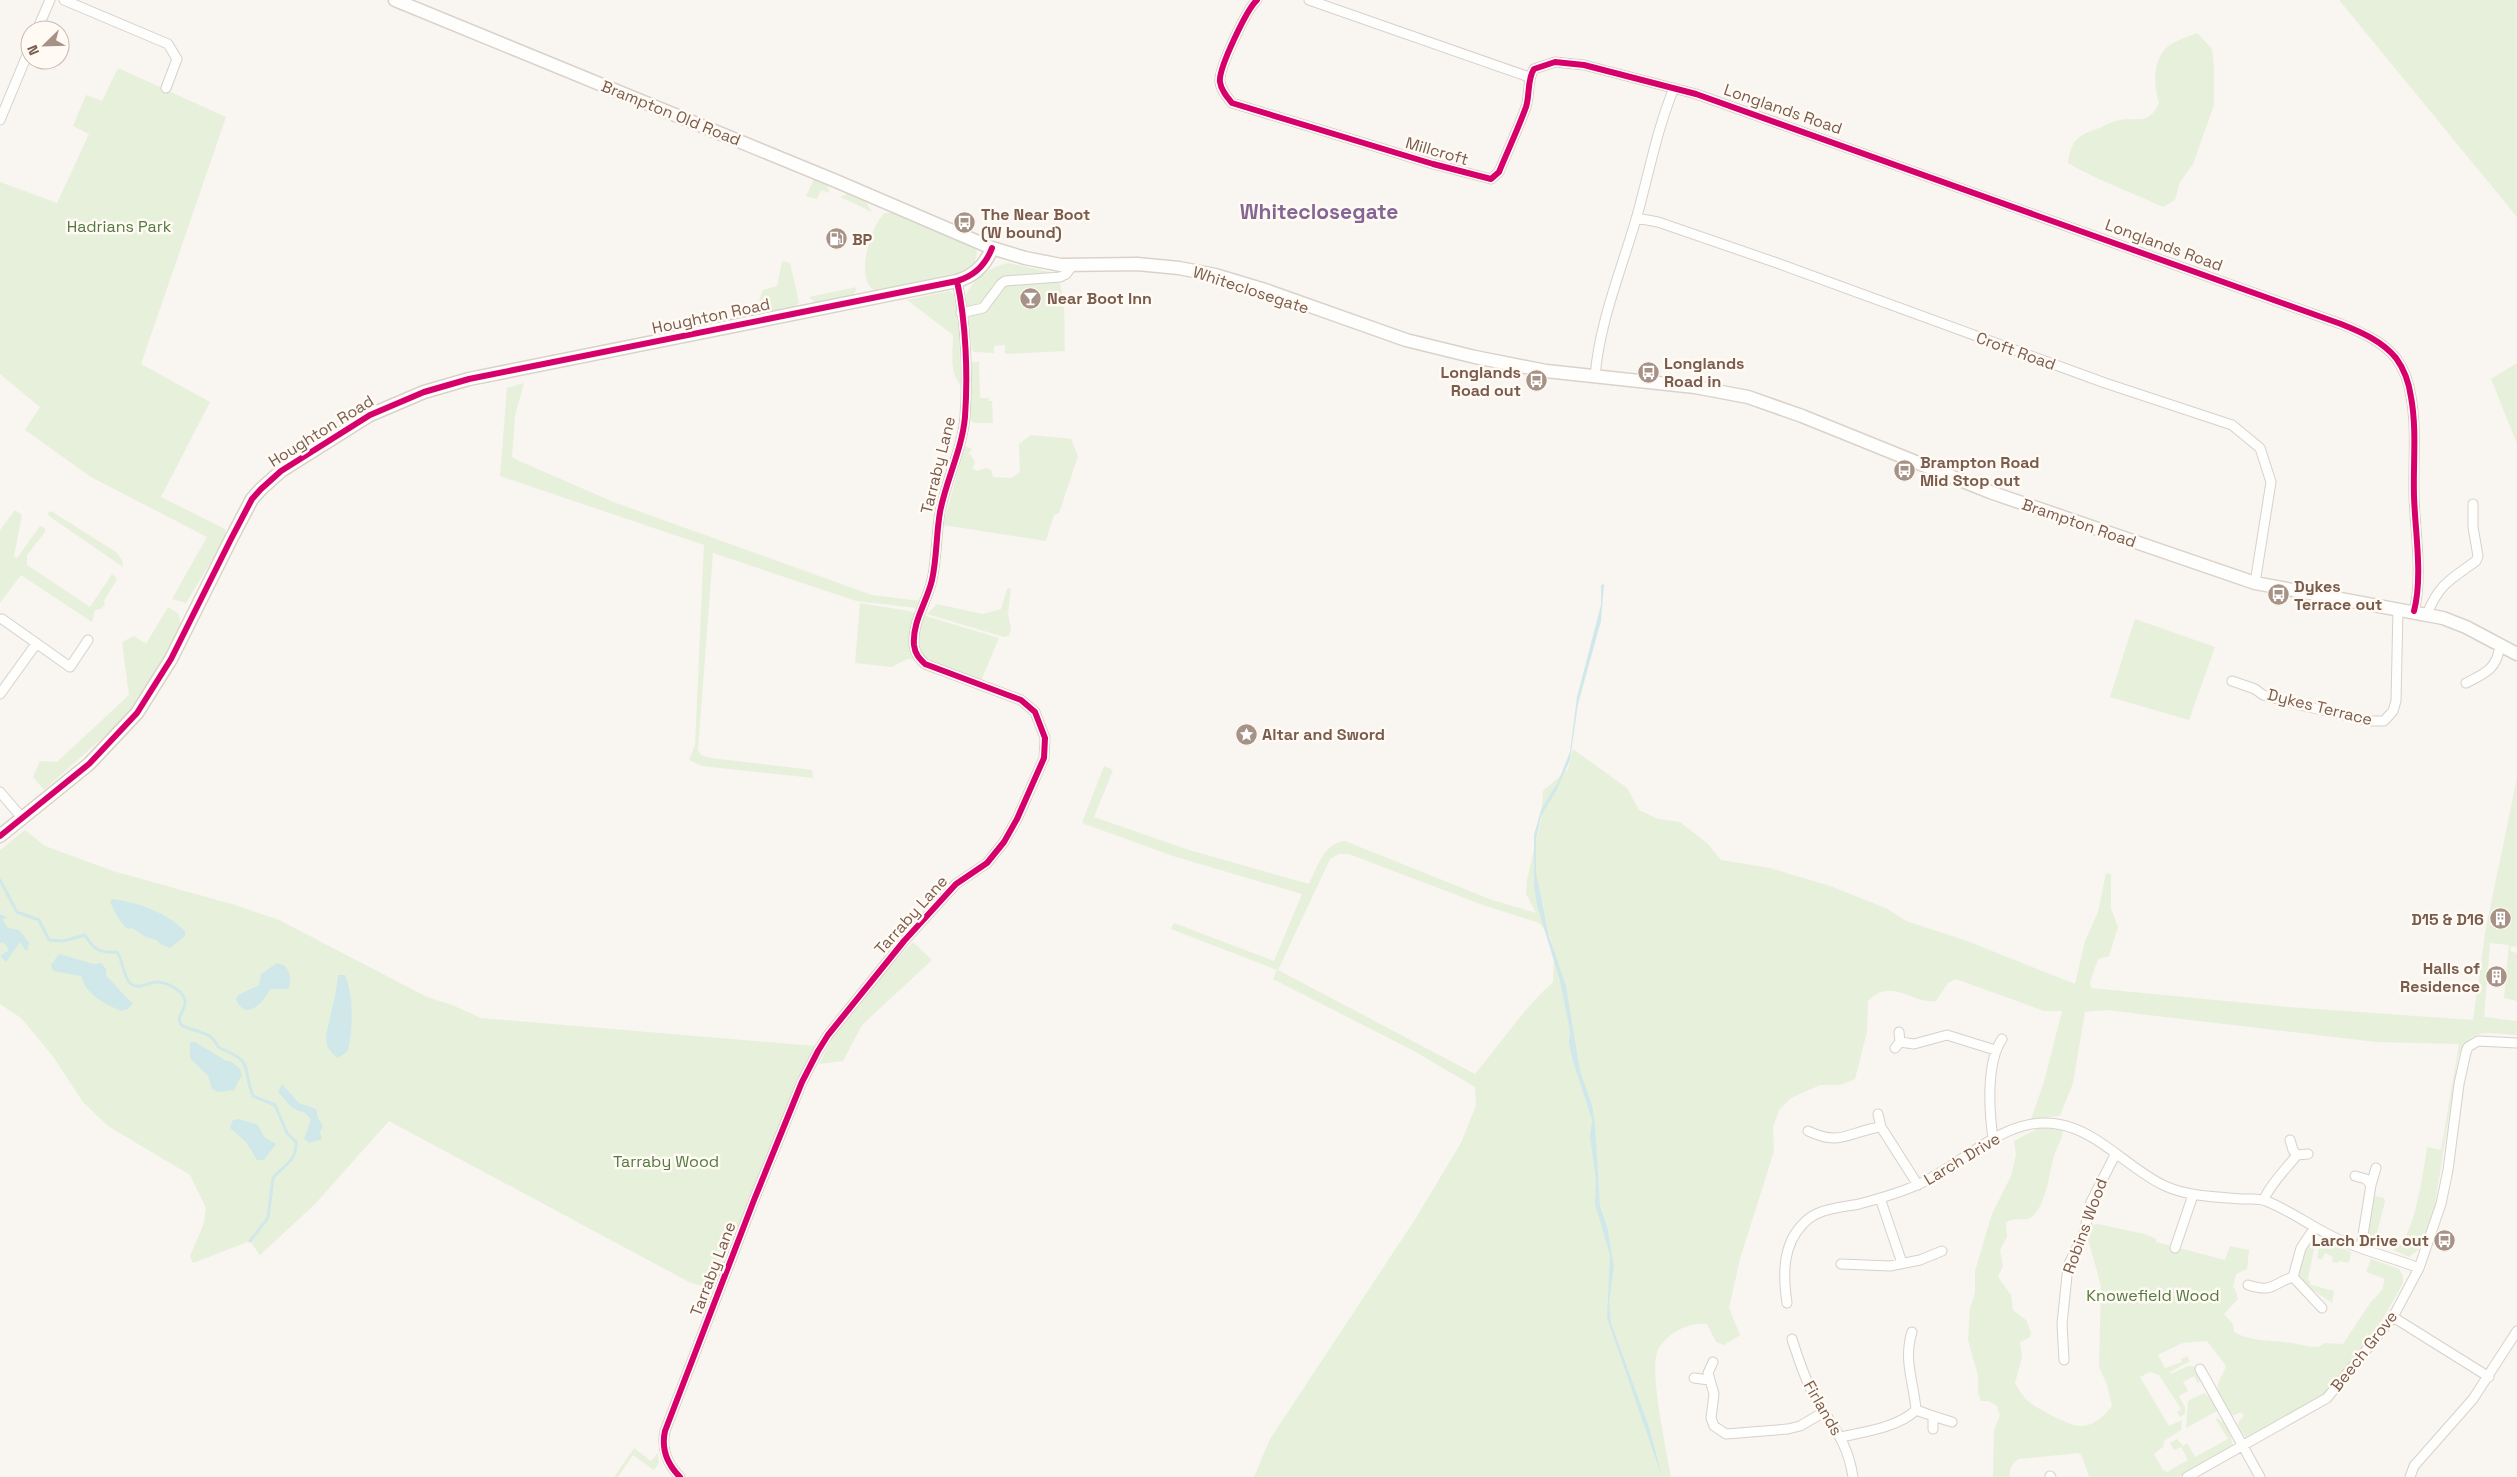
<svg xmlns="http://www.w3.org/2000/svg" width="2517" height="1477" font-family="'Space Grotesk',sans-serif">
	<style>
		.green { fill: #e7f0db; fill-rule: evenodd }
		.water { fill: #d0e8ea }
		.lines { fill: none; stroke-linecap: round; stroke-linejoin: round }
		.stream { stroke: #d0e8ea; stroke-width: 3 }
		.street-casing { stroke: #d7d1cb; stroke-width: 11 }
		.secondary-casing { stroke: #d9d2cb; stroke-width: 15 }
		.street { stroke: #fefefd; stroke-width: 9 }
		.secondary { stroke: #fefefd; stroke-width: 12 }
		.cycleway-casing { stroke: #fffaf3; stroke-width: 9 }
		.cycleway { stroke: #d6006c; stroke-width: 6 }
		.labels { text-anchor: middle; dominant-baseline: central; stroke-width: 5; stroke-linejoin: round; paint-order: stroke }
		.street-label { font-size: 16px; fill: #7a5c4d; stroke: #fffaf3 }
		.poi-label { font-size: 16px; font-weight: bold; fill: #7a5c4d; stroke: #fffaf3; text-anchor: start }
		.park-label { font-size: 16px; fill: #537a41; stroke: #fffaf3 }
		.district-label { font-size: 21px; font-weight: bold; fill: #846695; stroke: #fffaf3 }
	</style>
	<rect width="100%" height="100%" fill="#f9f5f0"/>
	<path class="green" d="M2339 0H2517V217Z
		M2197 33 2212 49 2214 66V105L2193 164 2180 182 2175 200 2163 207C2131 192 2099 181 2068 163 2072 137 2078 136 2102 127 2107 124 2114 121 2120 120 2139 117 2149 125 2159 103 2154 86 2152 64 2165 49 2172 41 2188 37 2197 33Z
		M118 68 226 117 141 364 210 402 161 497 225 529 226 537 186 603 172 599 207 537 91 477 25 430 40 407 0 374V182L57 203 89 134 73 126 86 95 102 101Z
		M814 179 827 185 830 193 821 190 817 199 806 196Z
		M847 194 866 202 872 212 840 197Z
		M885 213H892L975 247 977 252 975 262 956 276 878 292C852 284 871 224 885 213Z
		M782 261 790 263 799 302 795 308 764 312C756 306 760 298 763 290L777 286Z
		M1008 263 1055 273C1067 292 1064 328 1065 351L1005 354V345L994 346V353L974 352 972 350 966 295C973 279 992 266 1008 263Z
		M857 287 853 296 817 304 809 297Z
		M950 291 954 295 959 333 961 386C949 372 953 352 953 335L907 300Z
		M972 362H979L980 398H989V401H992L993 423H974L970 420Z
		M2517 363V444L2491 379Z
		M524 383 515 416 512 457 519 461 616 503 858 590 872 595 920 601 916 608 856 601 713 553 698 749 701 755 711 758 812 770 813 778 702 766 689 760 695 745 704 545 500 476 507 388Z
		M1031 435 1071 439 1078 456 1059 513 1054 515 1046 541 943 525 965 446 972 449 968 454 971 455 975 462 972 468 977 471 986 468 991 470 993 477 1012 478 1020 472 1019 444Z
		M15 510 22 515 14 556 17 558 40 526 45 528V532L27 555V565L90 607 112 574 117 579 104 601 105 604 101 609 95 610 92 622 21 575 0 603V530Z
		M51 511 116 552 122 560 123 567 49 516 48 513Z
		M1011 588 1008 614 1011 629 1009 636 1004 637 927 614 937 604 983 614 1001 609 1007 589Z
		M860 603 909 611 999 638 981 681 923 660 907 659 892 667 855 663Z
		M168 607 178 613 181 624 157 678 127 716 44 790 33 777 40 761 57 762 129 695 122 642 134 636 146 644Z
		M2135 619 2215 647 2189 720 2110 697Z
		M1573 749 1627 788 1639 810 1658 819 1680 822 1708 844 1721 860 1770 868 1830 886 1888 909 1906 921 1967 941 2075 984 2085 941 2098 912 2106 873 2111 874V909L2118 927 2109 956 2098 959 2090 982 2091 988 2288 1007 2473 1020 2485 933 2517 778V947L2511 946 2510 951 2517 953V1001L2504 998 2509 945 2490 943 2484 1017 2517 1021V1035C2488 1033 2469 1026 2458 1058L2434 1211 2419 1249 2409 1257 2393 1250C2414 1245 2424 1168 2427 1147L2441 1150 2459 1044 2376 1042 2106 1010 2085 1012 2073 1083 2060 1116 2048 1117 2030 1122 2044 1082 2062 1011H2044L1956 979 1948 983 1936 1001C1918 1004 1900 986 1881 992 1877 993 1871 998 1868 1001L1867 1032 1855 1079 1840 1085H1820L1791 1098 1779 1110 1773 1127 1774 1151 1740 1259 1729 1308 1740 1335 1724 1345 1716 1342 1707 1324C1688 1322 1667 1333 1658 1350 1648 1369 1667 1452 1671 1477H1254L1270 1439 1416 1218 1462 1141 1476 1105 1475 1087 1414 1051 1273 979 1277 970 1171 929 1174 923 1274 961 1302 894 1173 856 1082 823 1104 766 1113 770 1094 817 1186 849 1309 884C1318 866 1324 843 1345 841L1492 900 1536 913 1526 894 1527 880 1541 819 1543 791 1568 769ZM1339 854H1349L1483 905 1539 923 1550 936 1554 952 1553 982C1523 1009 1501 1043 1475 1074L1278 970 1330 859Z
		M25 830 45 846 113 871 235 905 279 920 427 997 452 1005 481 1018 815 1046 714 1290 689 1282 389 1121 314 1205 260 1255 250 1241 193 1263 190 1256 204 1223 206 1208 190 1175 108 1126 83 1102 52 1055 21 1018 0 1004V850Z
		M913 942 932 960 862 1025 843 1061 819 1064C842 1016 877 980 913 942Z
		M2039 1128 2063 1130C2062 1141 2057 1146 2054 1156 2049 1174 2047 1200 2034 1215 2026 1224 2015 1215 2006 1223L2007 1237 2000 1250 2003 1266 1998 1277 2011 1295 2013 1310 2026 1320 2031 1332 2030 1337 2020 1342 2022 1357 2015 1383C2019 1390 2023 1397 2029 1402 2038 1409 2069 1425 2079 1426 2093 1427 2105 1415 2112 1406L2107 1385 2099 1367 2101 1286 2088 1239 2092 1225 2097 1224 2145 1234 2156 1239V1242L2225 1260 2230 1246 2249 1250 2247 1269 2236 1274 2233 1288 2235 1289 2238 1299 2224 1314 2233 1324 2234 1332C2250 1342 2273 1340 2292 1343 2301 1345 2309 1347 2319 1347L2324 1343 2343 1344 2370 1303 2382 1290 2385 1279 2366 1272 2371 1259 2399 1269 2403 1276V1283L2374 1335 2330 1390 2252 1438H2246L2238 1426 2239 1421 2244 1416 2242 1412 2231 1416C2225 1407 2214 1393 2219 1381 2221 1376 2224 1372 2226 1366L2207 1341 2182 1343 2158 1355 2165 1368 2182 1362 2181 1359 2187 1356 2190 1361 2170 1372 2171 1374 2188 1366H2194L2201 1379 2198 1383 2194 1376 2183 1382 2188 1391 2179 1396 2185 1407V1414L2180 1417 2177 1412 2181 1409 2159 1375 2150 1372 2140 1377 2169 1426 2182 1420 2181 1430 2164 1441 2163 1447 2154 1454 2163 1470 2167 1472 2188 1460 2181 1447 2174 1450 2170 1443 2177 1439 2183 1446 2187 1443 2195 1457 2228 1439 2215 1418C2226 1419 2233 1439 2233 1449L2179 1477H2089L2082 1456 2078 1453 2019 1459C2012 1463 2009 1469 2010 1477H1993L1994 1430 2000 1416 1997 1406 1988 1401H1981L1978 1392V1376L1968 1340 1970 1308 1975 1293V1271L1992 1214 2011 1176 2016 1155 2014 1141Z
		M2375 1196 2384 1198 2385 1201 2374 1245 2369 1242 2368 1223Z
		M2316 1240 2308 1278 2311 1285 2334 1291 2332 1303 2307 1286 2298 1275 2306 1247Z
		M2321 1240 2351 1252 2349 1263 2339 1261 2338 1263 2332 1262 2333 1257 2325 1253 2322 1260 2317 1258Z
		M2204 1393 2213 1400 2217 1411 2186 1428 2188 1401Z
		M634 1448 651 1461 658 1453 659 1463 654 1470 633 1455 618 1477H614Z"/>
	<path class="water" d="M1604 584 1601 621 1578 704 1570 760 1556 791 1541 816 1536 839V872L1548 933 1566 986 1580 1071 1592 1105 1595 1124 1600 1207 1607 1226 1614 1266 1609 1302 1611 1323 1650 1430 1662 1477 1607 1318 1610 1255 1595 1204 1596 1180 1590 1137 1592 1120 1573 1061 1569 1043 1570 1031 1560 981 1537 905 1534 885V835L1541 810 1558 782 1570 752 1577 697 1601 605V585Z
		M113 899C140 903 165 912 185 931V936L170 948 160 944 157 940 146 937 132 928 128 929C120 924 114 910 110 902Z
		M0 914 8 918 2 919 8 928 19 930 29 942 28 950H25L20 942 6 962 0 956 8 951 7 946 2 942 0 944Z
		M59 954 94 964 101 963 106 969V976C117 985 122 995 133 1003L128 1009 121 1011C104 1003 87 996 81 976L53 971 51 965Z
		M277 963 285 966C291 975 292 979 288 989H270C263 1004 245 1022 236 999L238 995 259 985 261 974Z
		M338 975H345C354 997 353 1027 348 1051L338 1058C319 1045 328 1031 331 1013 334 1000 337 988 338 975Z
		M190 1042H195L225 1060 232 1062 240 1069 242 1075 234 1090 218 1092 212 1089 208 1076 190 1058Z
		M282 1084 299 1103 316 1109 318 1118 323 1126 320 1132 322 1139 309 1143 304 1139 311 1119 305 1113 292 1108 278 1092Z
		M239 1119 258 1125 264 1137 276 1144 264 1160H257L246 1142 230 1128 233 1120Z"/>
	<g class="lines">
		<path class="stream" d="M0 880 17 912 39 920 49 940 63 941 85 935C94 950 99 953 117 952 123 961 124 979 131 984 140 990 148 982 157 982 167 982 187 992 185 1004 184 1009 180 1015 179 1019L181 1025C195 1033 211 1030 218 1047 256 1064 240 1062 253 1096L275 1105 287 1133 296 1142C297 1161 284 1165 273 1178L268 1218 250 1241"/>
		<defs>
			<path id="street" d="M64 0 168 44 177 59 166 88
				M1257 0C1247 9 1218 69 1220 82 1221 90 1227 97 1232 103L1433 164 1491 179 1499 172C1508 150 1518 129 1526 107 1530 95 1527 79 1534 69L1555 62 1584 65 1696 94 2341 324C2361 332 2382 341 2396 358 2404 369 2409 383 2411 397 2417 430 2413 463 2414 496 2415 531 2423 577 2414 611
				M1309 0 1529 77
				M37 30 50 0
				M0 120 30 48
				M1636 218 1658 222 1777 263 2105 383 2232 425 2260 448 2271 482 2255 583
				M961 313 983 308 1001 284 1005 281 1060 277 1066 274 1073 265
				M1595 377C1599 323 1622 268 1637 216 1649 173 1657 129 1674 88
				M2427 614C2439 584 2451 579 2476 561L2478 556 2473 527V504
				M2 619 70 667 88 640
				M2232 681 2255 689 2263 695 2304 706 2370 721H2384L2393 711 2396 701 2398 609
				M2466 683C2486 673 2498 668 2500 644
				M0 694 36 644
				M0 792 23 819
				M1900 1042 1914 1044 1947 1035 1995 1050
				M1895 1048 1900 1042 1899 1032
				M1878 1114 1881 1127 1918 1185
				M1808 1131C1842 1147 1849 1131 1881 1127
				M1993 1139C1989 1110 1986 1063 2002 1039
				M2290 1140 2293 1150 2297 1155
				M2355 1176 2366 1179 2371 1185 2361 1247
				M2371 1185 2376 1168
				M1880 1198 1902 1263
				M2264 1199C2272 1182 2285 1170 2297 1155L2308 1154
				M2175 1248 2193 1195
				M1841 1264 1890 1266 1920 1260 1942 1251
				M2293 1277 2322 1308
				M2248 1285C2274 1293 2271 1284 2293 1277L2301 1248 2315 1227
				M1787 1303C1783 1276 1782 1245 1803 1224 1817 1208 1840 1208 1859 1204 1878 1199 1899 1193 1917 1185 1962 1166 2004 1115 2057 1124 2098 1130 2128 1169 2165 1186 2190 1197 2217 1197 2244 1199 2251 1199 2260 1198 2266 1201 2292 1211 2314 1229 2340 1240 2365 1251 2393 1258 2419 1268
				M2393 1317 2489 1377
				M1792 1339C1798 1358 1804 1376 1813 1394 1831 1425 1847 1439 1853 1477
				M2064 1360 2062 1324 2068 1266 2084 1233 2091 1202 2115 1155
				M1713 1362 1708 1373 1714 1394 1711 1418 1714 1426 1726 1434 1788 1429 1800 1426 1824 1412
				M2200 1369 2260 1477
				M1694 1378 1709 1380
				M1916 1410 1933 1416V1429
				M1933 1416 1952 1422
				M1841 1437C1865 1432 1899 1427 1916 1410 1914 1383 1903 1360 1912 1332
				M2050 1476 2051 1477
				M680 1477C668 1465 661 1449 665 1431L754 1200 802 1082 818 1051 828 1035 904 941 956 884 987 863 1004 842 1017 819 1044 758 1045 738 1035 712 1021 700 925 664C919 658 915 654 914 645 912 622 927 602 932 580 937 558 936 535 940 512 946 480 962 450 965 417 968 375 966 322 957 281
				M2187 1477 2327 1398 2393 1317 2419 1268 2441 1204 2448 1170 2459 1084 2466 1052 2468 1047 2478 1041 2517 1043
				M2410 1477 2414 1466 2473 1399 2517 1331"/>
			<path id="secondary" d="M395 0 836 181 992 248 1025 258 1061 265 1137 264 1179 268 1215 275 1265 290 1406 340 1475 357 1546 371 1695 387 1748 397 1802 416 1990 492 2255 583 2443 618 2466 627 2517 654
				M0 836 89 764 137 713 171 659 231 539 252 499 261 489 281 471 370 415 424 392 469 379 957 281C974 276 986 264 992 248"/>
		</defs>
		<use href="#street" class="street-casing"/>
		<use href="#secondary" class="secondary-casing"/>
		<use href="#street" class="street"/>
		<use href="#secondary" class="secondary"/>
		<defs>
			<path id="cycleway" d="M1257 0C1247 9 1218 69 1220 82 1221 90 1227 97 1232 103L1433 164 1491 179 1499 172C1508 150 1518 129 1526 107 1530 95 1527 79 1534 69L1555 62 1584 65 1696 94 2341 324C2361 332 2382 341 2396 358 2404 369 2409 383 2411 397 2417 430 2413 463 2414 496 2415 531 2423 577 2414 611
				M0 836 89 764 137 713 171 659 231 539 252 499 261 489 281 471 370 415 424 392 469 379 957 281C974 276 986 264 992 248
				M680 1477C668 1465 661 1449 665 1431L754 1200 802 1082 818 1051 828 1035 904 941 956 884 987 863 1004 842 1017 819 1044 758 1045 738 1035 712 1021 700 925 664C919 658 915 654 914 645 912 622 927 602 932 580 937 558 936 535 940 512 946 480 962 450 965 417 968 375 966 322 957 281"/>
		</defs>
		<use href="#cycleway" class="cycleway-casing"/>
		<use href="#cycleway" class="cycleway"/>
	</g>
	<defs>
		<symbol id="bus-disc" viewBox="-11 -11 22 22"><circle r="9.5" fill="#a69286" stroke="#fffaf3"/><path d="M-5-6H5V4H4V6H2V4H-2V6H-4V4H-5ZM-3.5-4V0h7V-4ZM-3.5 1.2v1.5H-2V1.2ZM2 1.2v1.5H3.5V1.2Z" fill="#fff"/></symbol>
		<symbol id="fuel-disc" viewBox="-11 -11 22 22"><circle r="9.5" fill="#a69286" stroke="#fffaf3"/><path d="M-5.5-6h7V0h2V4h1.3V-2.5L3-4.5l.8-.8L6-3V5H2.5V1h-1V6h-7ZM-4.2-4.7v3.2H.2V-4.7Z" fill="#fff"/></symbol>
		<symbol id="bar-disc" viewBox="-11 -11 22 22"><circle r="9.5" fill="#a69286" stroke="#fffaf3"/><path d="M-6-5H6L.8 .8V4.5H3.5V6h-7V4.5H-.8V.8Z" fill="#fff"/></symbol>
		<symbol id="sight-disc" viewBox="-11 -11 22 22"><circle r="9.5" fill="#a69286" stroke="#fffaf3"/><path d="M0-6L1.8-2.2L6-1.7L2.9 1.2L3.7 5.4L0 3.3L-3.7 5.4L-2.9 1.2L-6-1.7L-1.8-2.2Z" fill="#fff"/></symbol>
		<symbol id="building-disc" viewBox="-11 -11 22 22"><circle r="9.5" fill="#a69286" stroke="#fffaf3"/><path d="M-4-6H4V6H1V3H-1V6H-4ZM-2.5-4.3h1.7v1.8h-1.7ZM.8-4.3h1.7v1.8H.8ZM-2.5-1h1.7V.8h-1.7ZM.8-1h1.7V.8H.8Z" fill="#fff"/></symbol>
	</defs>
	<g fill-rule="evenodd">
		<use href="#bus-disc" x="952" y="210" width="25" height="25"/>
		<use href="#fuel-disc" x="824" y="226" width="25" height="25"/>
		<use href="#bar-disc" x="1018" y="286" width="25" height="25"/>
		<use href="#bus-disc" x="1636" y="360" width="25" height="25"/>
		<use href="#bus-disc" x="1524" y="368" width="25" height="25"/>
		<use href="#bus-disc" x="1892" y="458" width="25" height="25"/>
		<use href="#bus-disc" x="2266" y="582" width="25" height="25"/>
		<use href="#sight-disc" x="1234" y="722" width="25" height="25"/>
		<use href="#building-disc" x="2488" y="906" width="25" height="25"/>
		<use href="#building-disc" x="2484" y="964" width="25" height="25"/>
		<use href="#bus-disc" x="2432" y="1228" width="25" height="25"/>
	</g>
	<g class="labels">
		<g class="street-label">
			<text transform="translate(1783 109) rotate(19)">Longlands Road</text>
			<text transform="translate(671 113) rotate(22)">Brampton Old Road</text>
			<text transform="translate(1437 151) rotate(16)">Millcroft</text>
			<text transform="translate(2164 245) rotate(20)">Longlands Road</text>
			<text transform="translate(1251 290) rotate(18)">Whiteclosegate</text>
			<text transform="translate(711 316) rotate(-12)">Houghton Road</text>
			<text transform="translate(2016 351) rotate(20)">Croft Road</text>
			<text transform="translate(321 431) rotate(-32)">Houghton Road</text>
			<text transform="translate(938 465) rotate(-76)">Tarraby Lane</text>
			<text transform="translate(2079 523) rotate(19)">Brampton Road</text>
			<text transform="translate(2320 707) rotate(14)">Dykes Terrace</text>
			<text transform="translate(911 915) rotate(-48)">Tarraby Lane</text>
			<text transform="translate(1962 1159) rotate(-31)">Larch Drive</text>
			<text transform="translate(2085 1226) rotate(-70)">Robins Wood</text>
			<text transform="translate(713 1269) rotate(-69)">Tarraby Lane</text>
			<text transform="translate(2364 1351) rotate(-52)">Beech Grove</text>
			<text transform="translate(1823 1408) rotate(60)">Firlands</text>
		</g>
		<g class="poi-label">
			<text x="981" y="214">The Near Boot<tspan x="981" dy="18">(W bound)</tspan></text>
			<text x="852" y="239">BP</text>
			<text x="1047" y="298">Near Boot Inn</text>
			<text x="1664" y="363">Longlands<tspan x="1664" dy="18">Road in</tspan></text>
			<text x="1521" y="372" text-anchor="end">Longlands<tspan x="1521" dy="18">Road out</tspan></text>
			<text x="1920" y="462">Brampton Road<tspan x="1920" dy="18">Mid Stop out</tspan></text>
			<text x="2294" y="586">Dykes<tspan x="2294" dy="18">Terrace out</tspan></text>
			<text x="1262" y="734">Altar and Sword</text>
			<text x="2484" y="919" text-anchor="end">D15 &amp; D16</text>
			<text x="2480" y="968" text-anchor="end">Halls of<tspan x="2480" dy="18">Residence</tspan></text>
			<text x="2429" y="1240" text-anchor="end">Larch Drive out</text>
		</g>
		<g class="park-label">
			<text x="119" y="226">Hadrians Park</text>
			<text x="666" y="1161">Tarraby Wood</text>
			<text x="2153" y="1295">Knowefield Wood</text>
		</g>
		<g class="district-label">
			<text x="1319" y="211">Whiteclosegate</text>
		</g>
	</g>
	<g transform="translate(45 45) rotate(247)"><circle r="24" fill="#fffaf3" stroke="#cabbb1"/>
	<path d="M0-4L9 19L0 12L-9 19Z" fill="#a69286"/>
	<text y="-8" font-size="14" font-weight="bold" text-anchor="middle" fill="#7a5c4d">N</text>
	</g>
</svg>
